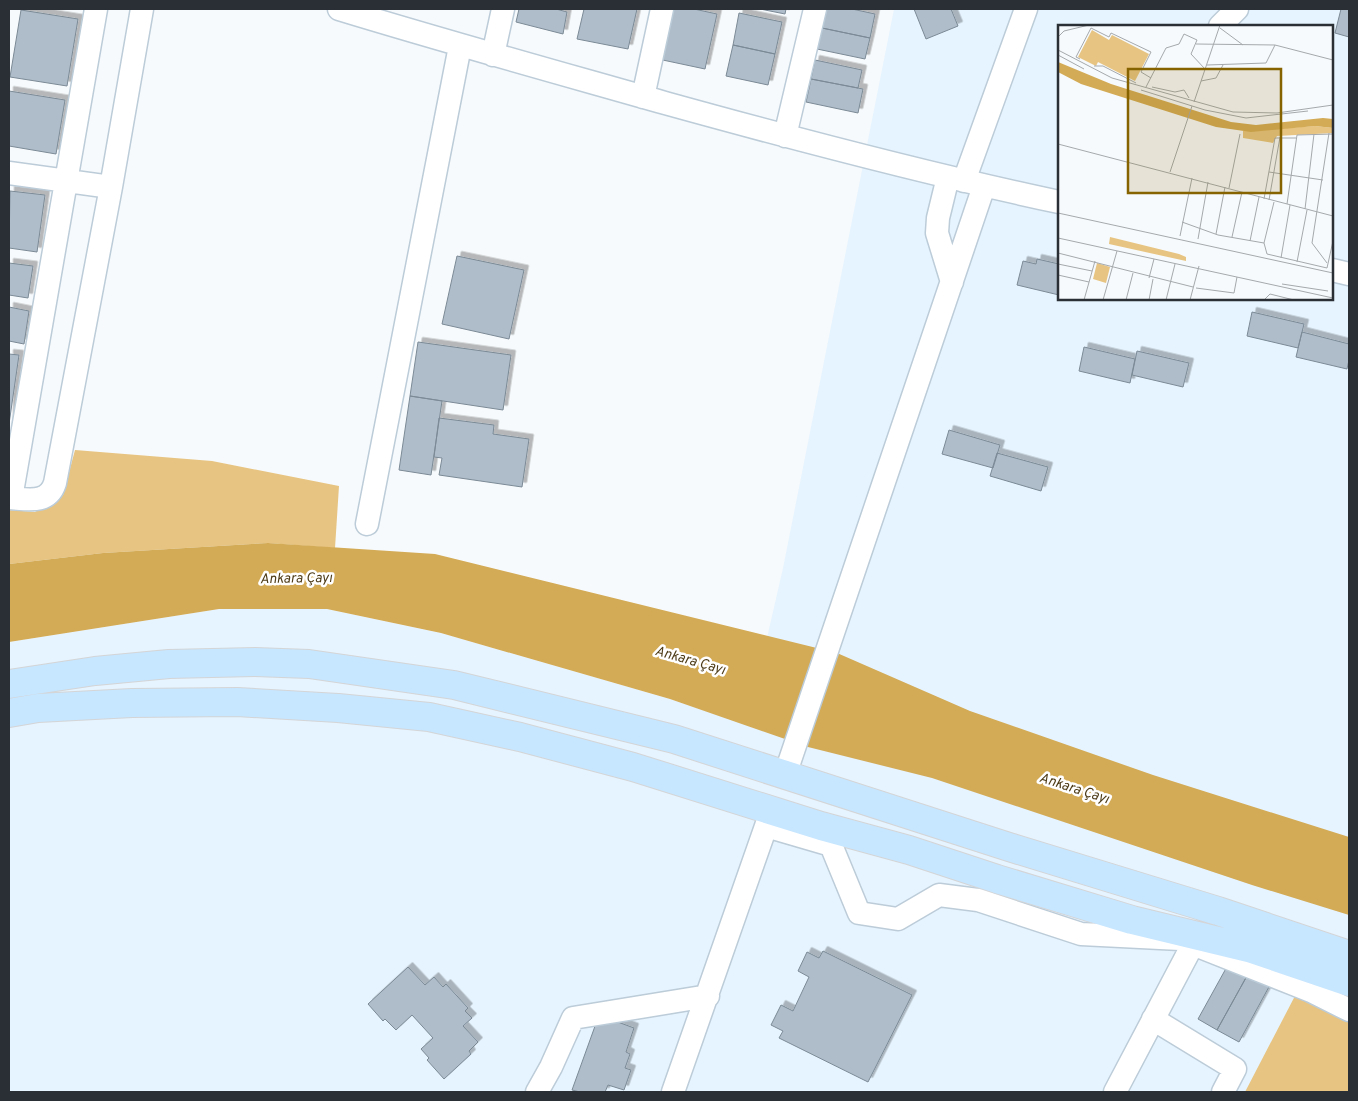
<svg xmlns="http://www.w3.org/2000/svg" width="1358" height="1101" font-family="Overpass,sans-serif">
	<style>
		.built { fill: #e6f4ff; fill-rule: evenodd }
		.green { fill: #e7c481 }
		.water { fill: #d3aa55 }
		.building { fill: #aebdc9; stroke: #7b8a96; filter: url(#shadow) }
		.lines { fill: none; stroke-linecap: round; stroke-linejoin: round }
		.minor-casing { stroke: #bcccd8; stroke-width: 25 }
		.major-casing { stroke: #d4d5d6; stroke-width: 30 }
		.minor { stroke: #fff; stroke-width: 22 }
		.major { stroke: #c7e6ff; stroke-width: 28 }
		.labels { text-anchor: middle; dominant-baseline: central; stroke-width: 5; stroke-linejoin: round; paint-order: stroke }
		.water-label { font-size: 14px; font-style: italic; fill: #4e3c18; stroke: #fff }
		.inset-road { fill: none; stroke: #a5a9ac; stroke-width: 1 }
		.view { fill: #876300; fill-opacity: 0.15; stroke: #876300; stroke-width: 2.5 }
		.inset-edge { fill: none; stroke: #292f34; stroke-width: 2.5 }
	</style>
	<defs>
		<filter id="shadow"><feDropShadow dx="4.5" dy="-4.5" stdDeviation="0" flood-color="#0004"/></filter>
	</defs>
	<rect width="100%" height="100%" fill="#f7fafc"/>
	<path class="built" d="M894 9H1349V1092H9V642L219 609H327L441 633 670 699 747 725 783 568ZM1059 26H1332V299H1059Z"/>
	<path class="green" d="M75 450 212 461 339 486 335 548 268 543 103 553 9 564V510L35 512 63 495Z
		M1296 994 1349 1022V1092H1245Z"/>
	<path class="water" d="M268 543 435 554 837 653 970 711 1153 775 1349 837V915L1252 885 932 778 808 747 670 699 441 633 327 609H219L9 642V564L103 553Z"/>
	<path class="building" d="M519 9H556L567 12 563 34 516 22Z
		M584 9H637L628 49 577 39Z
		M669 9H694L717 14 705 69 658 59Z
		M760 9H786L785 14Z
		M826 9H852L875 14 870 38 822 28Z
		M914 9H951L958 26 926 39Z
		M1341 9H1349V37L1335 33Z
		M21 10 78 19 67 86 10 77Z
		M739 13 782 22 775 54 733 45Z
		M822 28 870 38 865 59 817 49Z
		M733 45 775 54 768 85 726 76Z
		M815 60 862 70 858 88 811 79Z
		M811 79 863 89 858 113 806 102Z
		M9 91 65 100 56 154 9 146Z
		M10 191 45 195 37 252 9 248Z
		M457 256 524 270 509 339 442 324Z
		M1037 259 1059 264V295L1017 285 1023 261 1036 264Z
		M9 263 33 266 28 298 9 295Z
		M9 307 29 311 24 344 9 341Z
		M1252 312 1304 324 1298 348 1247 336Z
		M1302 332 1349 344V360L1347 369 1296 357Z
		M418 342 511 355 503 410 410 396Z
		M1084 347 1135 359 1130 383 1079 371Z
		M1137 351 1189 363 1183 387 1132 375Z
		M9 354 19 355 9 424Z
		M410 396 442 401 431 475 399 470Z
		M439 418 494 425 493 434 529 439 522 487 439 475 442 458 434 457Z
		M949 430 1000 445 993 468 942 454Z
		M997 453 1048 467 1041 491 990 476Z
		M823 951 912 995 868 1082 779 1038 783 1031 771 1025 781 1005 793 1011 809 977 798 971 807 952 819 958Z
		M1229 963 1248 974 1217 1030 1198 1019Z
		M408 967 425 985 434 977 443 987 446 984 468 1008 465 1011 472 1018 463 1026 478 1042 469 1051 471 1054 444 1079 427 1060 429 1058 421 1049 433 1038 412 1015 396 1030 385 1019 383 1021 368 1004Z
		M1248 974 1270 985 1239 1042 1217 1030Z
		M599 1015 634 1028 626 1052 630 1054 625 1068 631 1070 624 1090 608 1085 605 1092H580L572 1090Z"/>
	<g class="lines">
		<defs>
			<path id="minor" d="M339 9C447 42 556 72 665 103 795 139 927 174 1059 202
				M1220 26 1237 9
				M493 55 503 9
				M643 97 662 9
				M785 136 815 9
				M9 173 111 187
				M948 177 938 218 937 233 952 282
				M964 181 1026 9
				M1332 270 1349 274
				M9 498C27 499 48 505 55 483L111 187 142 9
				M11 498 96 9
				M367 524 460 46
				M785 775 984 186
				M766 826 831 845 859 913 898 919 939 895 978 900 1081 934 1180 939 1311 991 1349 1010
				M1153 1019 1235 1069 1223 1092
				M537 1092 551 1067 573 1018 708 996
				M673 1092 771 812
				M1115 1092 1193 944"/>
			<path id="major" d="M9 684 95 671 169 664 255 662 309 664 454 685 674 739 1009 847 1218 911 1349 955
				M9 713 38 708 132 703 237 702 338 708 429 717 520 737 633 767 821 826 909 850 997 879 1132 920 1252 949 1349 982"/>
		</defs>
		<use href="#minor" class="minor-casing"/>
		<use href="#major" class="major-casing"/>
		<use href="#minor" class="minor"/>
		<use href="#major" class="major"/>
	</g>
	<g class="labels">
		<g class="water-label">
			<text transform="translate(296 579) rotate(-1)">Ankara Çayı</text>
			<text transform="translate(690 661) rotate(16)">Ankara Çayı</text>
			<text transform="translate(1074 789) rotate(18)">Ankara Çayı</text>
		</g>
	</g>
	<g transform="translate(1058 25)">
		<rect width="275" height="275" fill="#f7fafc"/>
		<path d="M34 5 51 15 54 10 91 29 77 56 40 37 38 41 20 32ZM257 101 275 103V108L219 111 215 118 185 113V106ZM52 212 121 229 128 232V236L51 219ZM39 238 52 242 48 258 35 254Z" fill="#e7c481"/>
		<path d="M0 37 53 59 173 97 198 100 265 93 275 94V103L257 101 193 107 158 102 23 59 0 47Z" fill="#d3aa55"/>
		<path class="inset-road" d="M162 3 185 20M0 12 6 6 31 0M138 19 217 20 275 35M0 25 54 53 175 87 219 88 275 80M0 30 26 44M22 34 18 32 33 3 51 12 53 8 93 27 83 47 93 53M149 40 208 38 217 20M36 41H45L78 58M143 56 158 53 165 40M88 62 108 23 121 19 126 9 139 15 133 29 147 44M94 62 117 67 126 65 131 73M83 65 147 85 188 93 250 86M136 77 162 0M0 119 275 191M112 147 134 81M211 147 265 155M171 163 182 109M206 174 217 113H238M211 175 222 112M229 179 239 110 275 109M247 184 256 109M0 188 275 248M124 197 160 210 206 218 209 229 269 243 275 216M158 209 167 162M122 211 134 153M174 212 184 167M0 213 275 273M140 214 150 157M192 216 201 172M206 218 216 177M0 228 135 262M223 233 232 180M239 237 249 185M269 238 254 218 271 108M0 239 34 246M0 250 31 257M91 253 96 234M224 259 270 266M138 263 176 268 179 252M26 275 37 236M45 275 59 226M68 275 75 248M91 275 95 254M108 275 117 239M132 275 141 241M206 275 212 269 236 275"/>
		<path class="view" d="M70 44H223V168H70Z"/>
		<rect width="275" height="275" class="inset-edge"/>
	</g>
	<rect width="1358" height="1101" fill="none" stroke="#292f34" stroke-width="20"/>
</svg>
